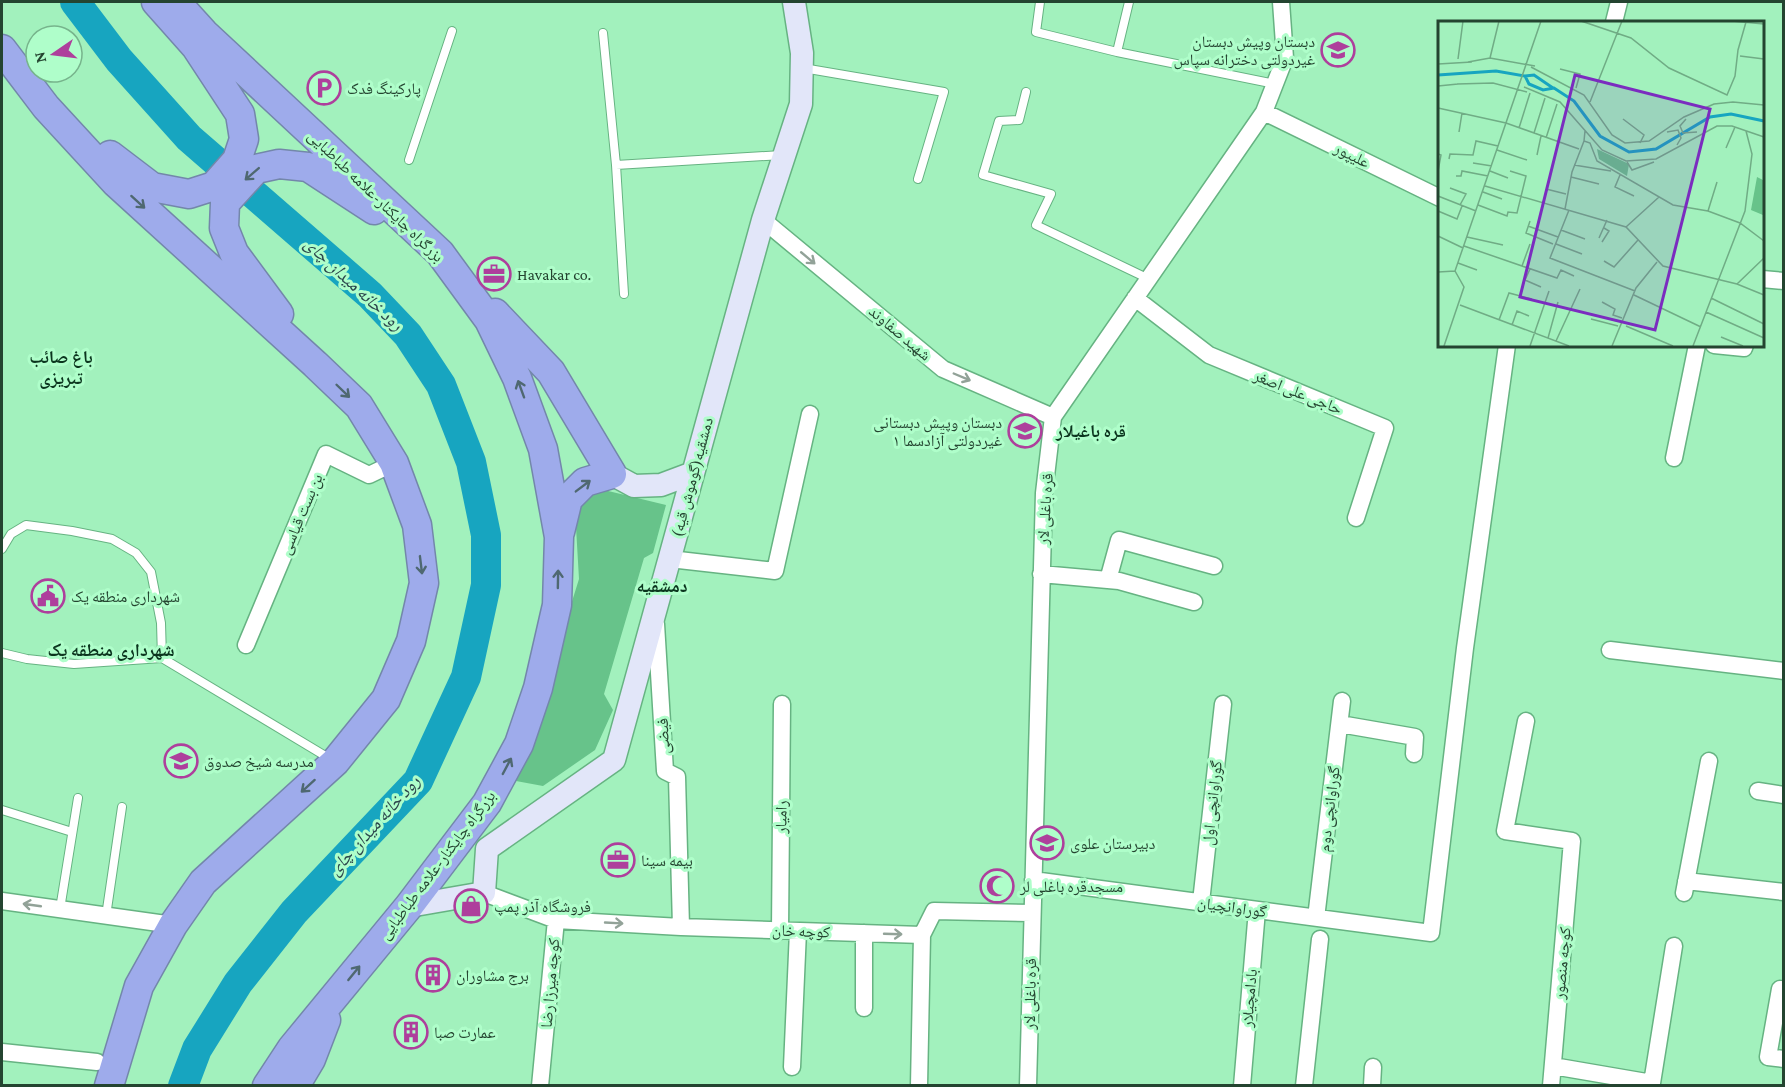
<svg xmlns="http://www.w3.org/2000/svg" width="1785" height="1087" font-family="'Crimson Pro','Noto Naskh Arabic',serif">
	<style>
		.green { fill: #67c38a }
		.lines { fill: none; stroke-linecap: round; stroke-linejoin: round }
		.river { stroke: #17a5c0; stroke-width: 30 }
		.lane-casing { stroke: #66b382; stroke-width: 10 }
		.street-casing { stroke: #66b382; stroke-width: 19 }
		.secondary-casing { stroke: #66b382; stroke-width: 25 }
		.highway-casing { stroke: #7387aa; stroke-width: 31 }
		.lane { stroke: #fff; stroke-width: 8 }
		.street { stroke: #fff; stroke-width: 16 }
		.secondary { stroke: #e2e6f9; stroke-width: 22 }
		.highway { stroke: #9eabeb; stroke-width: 28 }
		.oneway { stroke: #4f6871 }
		.oneway2 { stroke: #92a298 }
		.labels { text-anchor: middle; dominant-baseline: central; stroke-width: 6; stroke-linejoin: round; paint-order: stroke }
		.poi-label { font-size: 16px; fill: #244430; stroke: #affeca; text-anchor: start }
		.street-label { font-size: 16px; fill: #244430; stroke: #affeca }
		.water-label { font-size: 18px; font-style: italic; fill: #2c474d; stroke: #affeca }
		.neighbourhood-label { font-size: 18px; font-weight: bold; fill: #0b351e; stroke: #affeca }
		.inset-river { fill: none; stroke: #17a5c0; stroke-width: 3 }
		.inset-road { fill: none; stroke: #70ac85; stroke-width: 1.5 }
		.view { fill: #7b2cbf; fill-opacity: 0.15; stroke: #7b2cbf; stroke-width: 3 }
		.inset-edge { fill: none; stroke: #244430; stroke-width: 3 }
	</style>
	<rect width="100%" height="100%" fill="#a2f1bd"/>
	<path class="green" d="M600 489 666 505 653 553 644 558 604 694 613 710 595 750 543 786 516 781 579 579 575 510Z"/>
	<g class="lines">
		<path class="river" d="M75 2 119 60 189 138 370 295 408 335 441 385 471 462 486 535V585L466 677 418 781 294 912 238 983 197 1049 183 1086"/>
		<defs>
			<path id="lane" d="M1040 2 1036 32 1117 52 1275 84
				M603 33 616 165 624 294
				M1117 52 1129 2
				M803 68 944 92 918 179
				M1026 92 1019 120 999 121 983 175 1051 194 1036 225 1149 279
				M409 160 452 31
				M616 165 782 155
				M2 549 11 534 26 525 72 531 112 539 136 553 151 572 161 623 162 658 332 760
				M2 653 27 659 74 664 162 658
				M2 810 72 832
				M60 909 78 798
				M106 916 122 807"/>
			<path id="street" d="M1614 22 1619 2
				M1264 112 1440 198
				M763 220 943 369 1053 417
				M1762 279 1784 281
				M1135 298 1209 355 1385 428 1356 518
				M1714 345 1744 348 1745 345
				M1674 458 1697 345
				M670 559 775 571 810 414
				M1041 574 1119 581 1194 602
				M1108 580 1119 540 1214 566
				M656 624 665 771 677 777 681 927
				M246 645 326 454 369 475 394 463
				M1610 650 1784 671
				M1526 721 1505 831 1572 841 1551 1086
				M1340 724 1415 737 1414 754
				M1758 791 1784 795
				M1033 880 1431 933 1465 648 1507 345
				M1686 881 1784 892
				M484 893 556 920 681 927 922 935 934 911 1032 913
				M1684 893 1709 761
				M2 901 173 925
				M1201 902 1223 704
				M1316 918 1342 701
				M780 931 782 704
				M864 933V1008
				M1780 989 1768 1057 1784 1059
				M2 1052 97 1062
				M1553 1066 1652 1083 1674 946
				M792 1067 798 931
				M540 1086 556 920
				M919 1086 922 935
				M1028 1086 1044 493 1053 417 1264 112 1285 58 1281 2
				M1242 1086 1257 910
				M1304 1086 1320 939
				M1372 1086 1373 1067"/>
			<path id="secondary" d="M612 474 634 486 661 485 693 473
				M409 906 484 893 487 849 614 760 763 220 801 104 802 53 794 2"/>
			<path id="highway" d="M176 2 204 33 440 253 489 320 517 378 543 449 559 537 557 605 538 688 519 744 487 803 409 906 292 1048 267 1086
				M2 49 46 107 116 183 315 364 359 406 394 463 417 525 424 583 411 641 386 699 335 762 203 882 173 925 139 986 109 1086
				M110 155 152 187 189 194 214 186 237 160 244 139 240 114 196 47 156 2
				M495 313 551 372 612 474 585 482 568 499 560 532
				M279 314 234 253 224 228 225 203 256 169 279 164 308 167 374 210
				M295 1086 311 1059 326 1020"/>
		</defs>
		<use href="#lane" class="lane-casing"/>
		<use href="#street" class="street-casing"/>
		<use href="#secondary" class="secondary-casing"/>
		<use href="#highway" class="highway-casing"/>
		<use href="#lane" class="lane"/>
		<use href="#street" class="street"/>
		<use href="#secondary" class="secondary"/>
		<use href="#highway" class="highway"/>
	</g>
	<defs><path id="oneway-shaft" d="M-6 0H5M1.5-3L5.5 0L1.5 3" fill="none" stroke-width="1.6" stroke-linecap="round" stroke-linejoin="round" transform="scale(1.5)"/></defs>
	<g class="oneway">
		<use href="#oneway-shaft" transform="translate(252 174) rotate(139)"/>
		<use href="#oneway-shaft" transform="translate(138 202) rotate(42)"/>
		<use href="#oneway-shaft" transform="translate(521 389) rotate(-110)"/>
		<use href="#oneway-shaft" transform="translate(343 391) rotate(44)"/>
		<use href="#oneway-shaft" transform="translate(583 486) rotate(-37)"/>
		<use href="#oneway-shaft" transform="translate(421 565) rotate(83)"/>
		<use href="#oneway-shaft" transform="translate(558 579) rotate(-89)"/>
		<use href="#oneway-shaft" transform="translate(507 766) rotate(-62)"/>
		<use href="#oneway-shaft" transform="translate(308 786) rotate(138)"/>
		<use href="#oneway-shaft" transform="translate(354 973) rotate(-51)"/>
	</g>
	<g class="oneway2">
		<use href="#oneway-shaft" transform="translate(808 258) rotate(40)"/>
		<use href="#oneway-shaft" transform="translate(962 377) rotate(23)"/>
		<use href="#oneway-shaft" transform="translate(32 905) rotate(-172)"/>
		<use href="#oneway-shaft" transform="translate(614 923) rotate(3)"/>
		<use href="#oneway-shaft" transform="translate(893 934) rotate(2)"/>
	</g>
	<defs>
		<symbol id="school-ring" viewBox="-11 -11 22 22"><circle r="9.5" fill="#affeca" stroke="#ae3f9c" stroke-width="1.5"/><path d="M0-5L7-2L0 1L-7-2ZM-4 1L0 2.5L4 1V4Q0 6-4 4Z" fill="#ae3f9c"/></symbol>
		<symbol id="parking-ring" viewBox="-11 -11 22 22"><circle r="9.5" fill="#affeca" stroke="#ae3f9c" stroke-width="1.5"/><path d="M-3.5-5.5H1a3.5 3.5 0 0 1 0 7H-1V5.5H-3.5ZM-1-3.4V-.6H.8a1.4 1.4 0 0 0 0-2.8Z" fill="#ae3f9c"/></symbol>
		<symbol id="office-ring" viewBox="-11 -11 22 22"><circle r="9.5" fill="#affeca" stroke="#ae3f9c" stroke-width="1.5"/><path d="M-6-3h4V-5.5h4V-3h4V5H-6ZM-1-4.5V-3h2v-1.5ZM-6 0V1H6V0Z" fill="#ae3f9c"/></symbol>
		<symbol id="civic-ring" viewBox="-11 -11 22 22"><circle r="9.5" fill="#affeca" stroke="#ae3f9c" stroke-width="1.5"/><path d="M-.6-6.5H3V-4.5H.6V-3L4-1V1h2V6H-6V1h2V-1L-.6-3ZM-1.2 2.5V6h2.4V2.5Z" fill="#ae3f9c"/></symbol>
		<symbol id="mosque-ring" viewBox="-11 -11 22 22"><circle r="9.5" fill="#affeca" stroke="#ae3f9c" stroke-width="1.5"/><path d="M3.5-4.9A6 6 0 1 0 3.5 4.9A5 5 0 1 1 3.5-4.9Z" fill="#ae3f9c"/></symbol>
		<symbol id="shop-ring" viewBox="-11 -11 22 22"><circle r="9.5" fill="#affeca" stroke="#ae3f9c" stroke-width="1.5"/><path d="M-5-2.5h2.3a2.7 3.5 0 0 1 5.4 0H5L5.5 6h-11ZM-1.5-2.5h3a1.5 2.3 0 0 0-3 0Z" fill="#ae3f9c"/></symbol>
		<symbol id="building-ring" viewBox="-11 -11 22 22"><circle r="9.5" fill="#affeca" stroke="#ae3f9c" stroke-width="1.5"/><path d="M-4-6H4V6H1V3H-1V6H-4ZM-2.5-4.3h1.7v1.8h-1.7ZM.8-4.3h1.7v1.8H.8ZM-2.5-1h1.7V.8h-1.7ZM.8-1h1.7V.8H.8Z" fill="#ae3f9c"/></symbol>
	</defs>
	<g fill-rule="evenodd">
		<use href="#school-ring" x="1319" y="31" width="38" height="38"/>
		<use href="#parking-ring" x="305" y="69" width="38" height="38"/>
		<use href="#office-ring" x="475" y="255" width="38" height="38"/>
		<use href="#school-ring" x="1006" y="412" width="38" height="38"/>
		<use href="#civic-ring" x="29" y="577" width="38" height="38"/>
		<use href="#school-ring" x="162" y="742" width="38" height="38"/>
		<use href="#school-ring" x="1028" y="824" width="38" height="38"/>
		<use href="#office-ring" x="599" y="841" width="38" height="38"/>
		<use href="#mosque-ring" x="978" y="867" width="38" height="38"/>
		<use href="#shop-ring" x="452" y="887" width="38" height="38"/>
		<use href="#building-ring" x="414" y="956" width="38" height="38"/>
		<use href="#building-ring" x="392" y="1013" width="38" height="38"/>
	</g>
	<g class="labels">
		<g class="poi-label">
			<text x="1315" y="41" text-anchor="end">دبستان وپیش دبستان<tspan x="1315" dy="18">غیردولتی دخترانه سپاس</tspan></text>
			<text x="347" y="88">پارکینگ فدک</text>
			<text x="517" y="274">Havakar co.</text>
			<text x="1002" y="422" text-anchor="end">دبستان وپیش دبستانی<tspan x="1002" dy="18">غیردولتی آزادسما ۱</tspan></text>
			<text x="71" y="596">شهرداری منطقه یک</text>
			<text x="204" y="761">مدرسه شیخ صدوق</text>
			<text x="1070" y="843">دبیرستان علوی</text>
			<text x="641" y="860">بیمه سینا</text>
			<text x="1020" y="886">مسجدقره باغلی لر</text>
			<text x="494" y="906">فروشگاه آذر پمپ</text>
			<text x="456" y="975">برج مشاوران</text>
			<text x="434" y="1032">عمارت صبا</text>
		</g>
		<g class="street-label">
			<text transform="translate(1352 155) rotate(26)">علیپور</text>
			<text transform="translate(376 196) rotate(44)">بزرگراه چایکنار-علامه طباطبایی</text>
			<text transform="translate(900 333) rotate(40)">شهید صفاوند</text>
			<text transform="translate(1298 392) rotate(22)">حاجی علی اصغر</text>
			<text transform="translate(692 477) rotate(-75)">دمشقیه(گوموش قیه)</text>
			<text transform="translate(1045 509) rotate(-86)">قره باغلی لار</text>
			<text transform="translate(301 514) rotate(-67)">بن بست قیاسی</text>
			<text transform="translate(663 736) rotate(-93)">فیضی</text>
			<text transform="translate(1212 803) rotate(-84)">گوراوانچی اول</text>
			<text transform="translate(1329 809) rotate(-83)">گوراوانچی دوم</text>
			<text transform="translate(781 817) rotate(-89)">رامیار</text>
			<text transform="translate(437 865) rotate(-53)">بزرگراه چایکنار-علامه طباطبایی</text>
			<text transform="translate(1232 907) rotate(8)">گوراوانچیان</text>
			<text transform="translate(801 931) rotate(2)">کوچه خان</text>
			<text transform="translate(1562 963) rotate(-85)">کوچه منصور</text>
			<text transform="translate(550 983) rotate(-85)">کوچه میرزا رضا</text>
			<text transform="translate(1030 994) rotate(-89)">قره باغلی لار</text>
			<text transform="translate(1249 998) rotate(-85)">بادامچیلار</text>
		</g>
		<g class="water-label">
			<text transform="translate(354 284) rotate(43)">رود خانه میدان چای</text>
			<text transform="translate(374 825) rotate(-48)">رود خانه میدان چای</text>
		</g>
		<g class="neighbourhood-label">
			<text x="61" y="357">باغ صائب<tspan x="61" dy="21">تبریزی</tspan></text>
			<text x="1091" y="431">قره باغیلار</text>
			<text x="662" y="586">دمشقیه</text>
			<text x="111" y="650">شهرداری منطقه یک</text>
		</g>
	</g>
	<g transform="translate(1438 21)">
		<rect width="326" height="326" fill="#a2f1bd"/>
		<path d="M159 128 191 143 189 155 161 138ZM319 156 325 159V194L313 189Z" fill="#67c38a"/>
		<path class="inset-river" d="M0 54 58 50 87 55 91 63 105 69 116 67 136 80 162 115 191 131 218 128 272 96 293 93 326 100M87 55 96 54 115 67"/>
		<path class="inset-road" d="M143 0 193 17 231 47 289 74 297 55 300 29 308 1M294 0 326 3M302 35 326 38M52 37 61 0M20 38 25 0M30 41 52 37 97 45M0 43 34 41M93 46 146 74 174 114 187 122 211 120 246 96 276 83 295 81 326 84M122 48 142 53 138 67M19 63 55 62 89 71M0 65 20 63M86 66 122 81 164 129 188 140 218 138 279 105H294L326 116M152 81 184 0M0 87 68 102M185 98 206 114 202 122M248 98 242 105 245 112 259 111M68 102 141 128M81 107 92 72M147 110 146 120 152 122 159 140 235 184 270 190 302 202 326 220M21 111 24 92M229 111 240 109 243 117 239 124M96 112 107 77M108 117 119 83M288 127 297 106M59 129 89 139M0 133 3 134 0 150M99 134 103 115M11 138 12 133 35 134 38 120 60 125M189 141 194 149 216 141M35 142 54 145M136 144 173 150M52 150 70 157M182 154 177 166 196 175M18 155H23L24 150 50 155M133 156 161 163M47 165 188 206 225 245 299 263 326 274M12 167 28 173 22 184M108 168 128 173M45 171 64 178M0 175 38 190M40 184 69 195 70 191 79 192 88 155 72 150M127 188 134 151 146 120M131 189 112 237 197 270M0 190 19 198 24 185M270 190 279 161M92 200 88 212 115 223M90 205 120 216M188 206 221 176M123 209 147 218M0 215 25 227M29 216 65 224M161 217 169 199M164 221 171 210 166 207M118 223 144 233M26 225 119 257 123 249 136 255M166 240 176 246 200 219M20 242 39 249M84 245 92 223M92 248 87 259 103 266M17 250 103 0M0 251 17 250 26 266 6 325M299 263 326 237M196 274 263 306M273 277 326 303M164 281 177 288 175 294 184 297M22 284 131 325M268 291 326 317M153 298 180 305M61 299 71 272 94 278M74 304 79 290 91 295M188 305 235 325M283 316 305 325M110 317 120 281M118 320 142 268M92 325 111 270M174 325 198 267 219 241M255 325 307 190 314 133 308 110"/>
		<path class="view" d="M137 54 272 88 217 309 82 276Z"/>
		<rect width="326" height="326" class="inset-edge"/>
	</g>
	<rect width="1785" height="1087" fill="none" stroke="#244430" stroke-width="6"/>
	<g transform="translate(54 54) rotate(256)"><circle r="28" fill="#affeca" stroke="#77b48c" stroke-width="1.5"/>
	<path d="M0-4.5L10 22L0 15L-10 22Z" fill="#ae3f9c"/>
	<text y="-9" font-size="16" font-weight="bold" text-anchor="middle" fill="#244430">N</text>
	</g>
</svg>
